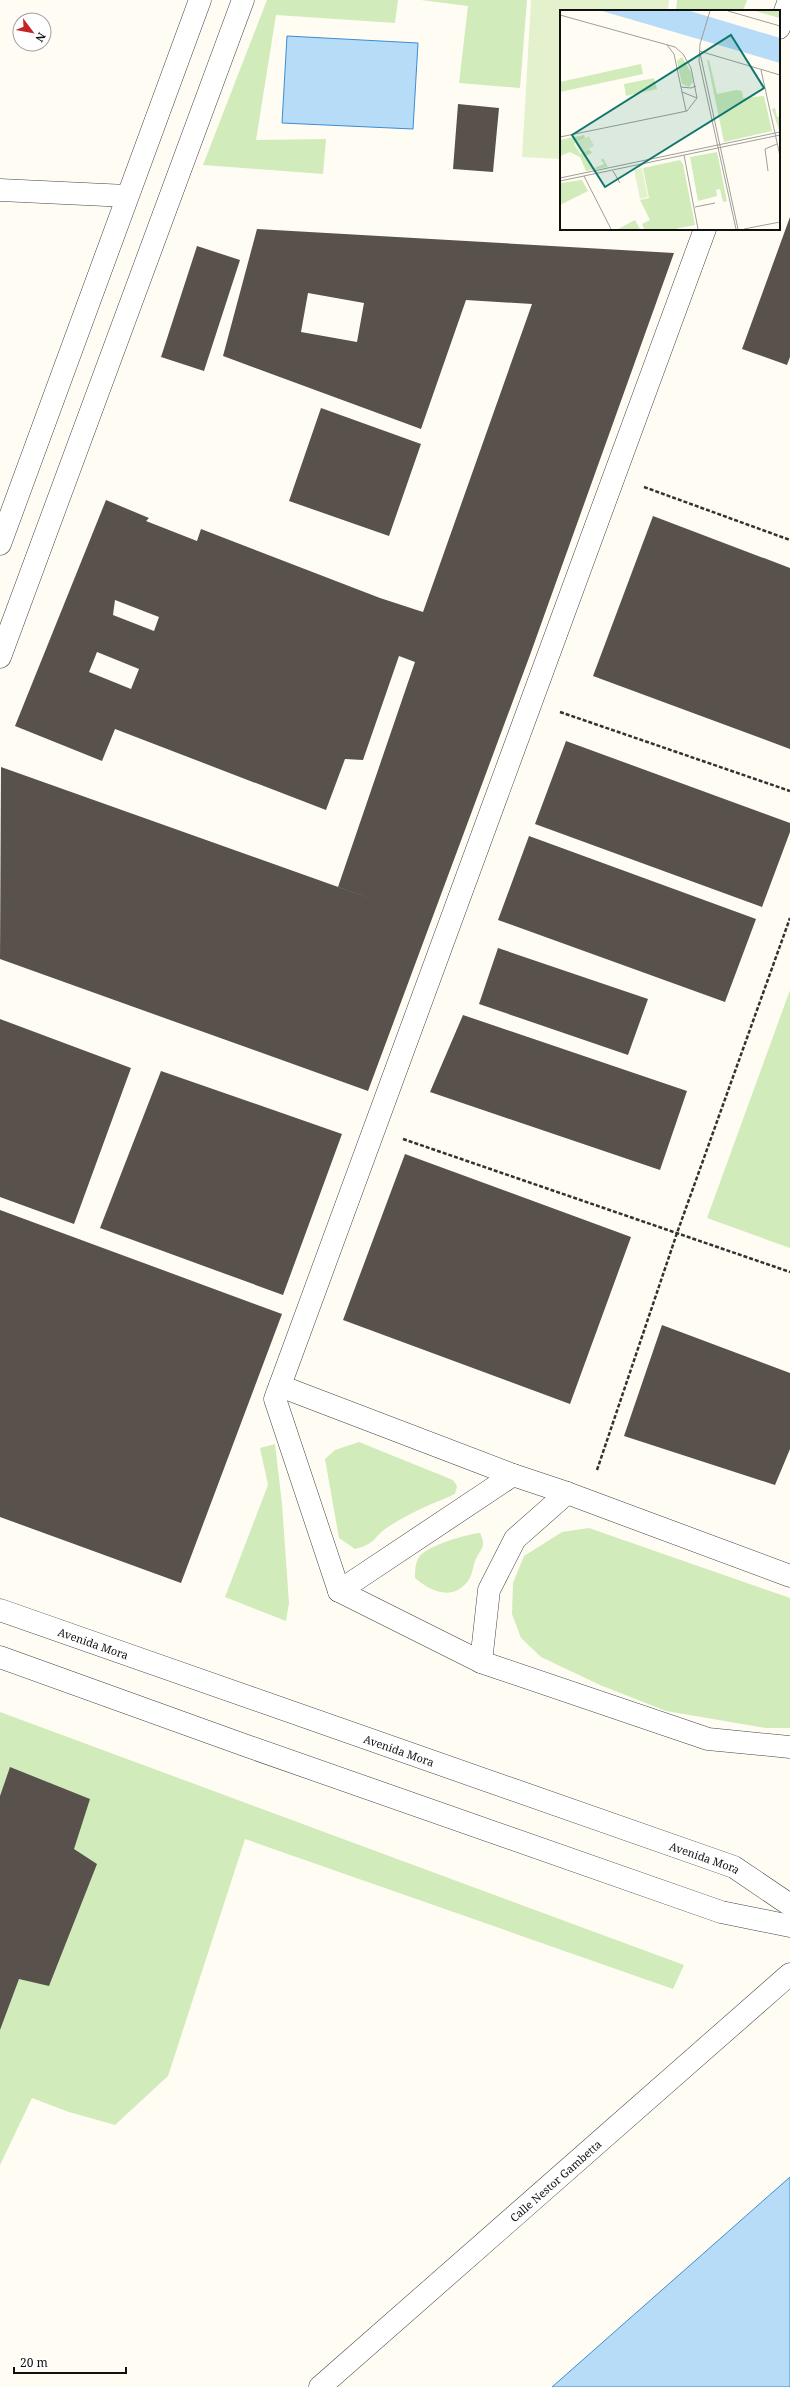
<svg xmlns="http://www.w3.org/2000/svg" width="790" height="2387" font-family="'Noto Serif',serif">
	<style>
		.green { fill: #d1ebbb }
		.pitch { fill: #e3f2cd }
		.water { fill: #b6dcf8; stroke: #3b8dd1 }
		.building { fill: #59524c; fill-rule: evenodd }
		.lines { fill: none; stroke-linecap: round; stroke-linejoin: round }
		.minor-casing { stroke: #434343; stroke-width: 23 }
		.path { stroke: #323232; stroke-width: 2.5; stroke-dasharray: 4 2; stroke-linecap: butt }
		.minor { stroke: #fff; stroke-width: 22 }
		.labels { text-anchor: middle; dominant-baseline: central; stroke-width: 4; stroke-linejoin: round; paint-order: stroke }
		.street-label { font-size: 11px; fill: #101010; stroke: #fff }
		.inset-road { fill: none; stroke: #9f9e98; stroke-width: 1 }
		.view { fill: #0f766e; fill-opacity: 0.15; stroke: #0f766e; stroke-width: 2 }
		.inset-edge { fill: none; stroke: #101010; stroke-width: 2 }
	</style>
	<rect width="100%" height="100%" fill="#fffdf3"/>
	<path class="green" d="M267 0H398L395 23 276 15 256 140 326 139 323 174 203 165Z
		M421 0H527L520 88 459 83 468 6Z
		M677 0H747L743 11H676Z
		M790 990V1248L707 1218Z
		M359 1442 453 1480 457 1486 455 1494C432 1504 409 1513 388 1527 373 1537 376 1544 355 1549L339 1538 325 1459 335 1450Z
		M275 1444 282 1504 289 1603 286 1621 225 1597 268 1485 260 1448Z
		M589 1528 790 1598V1728H766L666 1711 600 1685 541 1657 521 1638 512 1614 513 1583 524 1556 562 1532Z
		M480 1533C487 1548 481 1547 475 1561 473 1567 472 1576 468 1581 453 1601 431 1592 415 1578 415 1570 415 1564 419 1557 427 1546 466 1534 480 1533Z
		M0 1712 684 1965 673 1989 245 1839 168 2076 115 2125 69 2112 32 2098 0 2165Z"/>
	<path class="pitch" d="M531 0H669L668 11H561V159L522 157Z"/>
	<path class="water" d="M287 36 418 43 413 129 282 123Z
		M790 2177V2387H552Z"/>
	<path class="building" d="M458 104 499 108 493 172 453 169Z
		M790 217V357L787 365 742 349Z
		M257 229 674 253 530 655 368 1091 0 959 1 767 386 904 338 887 415 662 399 656 363 760 345 759 326 810 115 729 102 761 15 726 106 500 149 518 146 521 197 541 201 529 380 598 423 612 532 304 466 300 421 429 223 356ZM308 293 364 303 357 342 301 332ZM115 600 159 617 154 631 113 615ZM97 652 139 669 131 689 89 672Z
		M197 246 240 260 204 371 161 357Z
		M321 408 421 444 389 536 289 501Z
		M653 516 790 568V749L593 676Z
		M566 741 790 823V832L762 907 535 824Z
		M529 836 756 919 725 1002 498 920Z
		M498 948 648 999 628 1055 479 1004Z
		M463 1015 687 1091 660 1170 430 1092Z
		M0 1019 131 1068 74 1224 0 1197Z
		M161 1071 342 1134 283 1295 100 1228Z
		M405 1154 631 1237 570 1404 343 1320Z
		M0 1210 282 1314 181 1583 0 1517Z
		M662 1325 790 1373V1449L775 1485 624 1436Z
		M10 1767 90 1799 74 1849 97 1864 49 1986 19 1979 0 2030V1796Z"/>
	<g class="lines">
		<defs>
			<g id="minor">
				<path d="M779 28 789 0"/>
				<path d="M0 190 127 196"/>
				<path d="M705 229 275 1399 339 1591 481 1662 708 1739 790 1747"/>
				<path d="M0 544 200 0"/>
				<path d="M0 657 243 0"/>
				<path d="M280 1386 513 1475 567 1493 790 1576"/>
				<path d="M339 1591 513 1475"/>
				<path id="s1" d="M0 1610 734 1867 790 1905"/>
				<path d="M0 1657 247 1746 721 1912 790 1926"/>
				<path d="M481 1662 489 1590 515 1539 567 1493"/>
				<path id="s2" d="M320 2387 790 1974"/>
			</g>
		</defs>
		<use href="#minor" class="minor-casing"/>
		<path class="path" d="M644 487 790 540
			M560 712 790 791
			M403 1139 790 1272
			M597 1470 677 1233 790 918"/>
		<use href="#minor" class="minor"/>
	</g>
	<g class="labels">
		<g class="street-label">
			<text stroke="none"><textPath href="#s1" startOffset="99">Avenida Mora</textPath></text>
			<text stroke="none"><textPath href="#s1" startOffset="423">Avenida Mora</textPath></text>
			<text stroke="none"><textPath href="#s1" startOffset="747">Avenida Mora</textPath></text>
			<text stroke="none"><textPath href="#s2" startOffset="313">Calle Nestor Gambetta</textPath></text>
		</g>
	</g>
	<g transform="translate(560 10)">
		<rect width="220" height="220" fill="#fffdf3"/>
		<path d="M195 1H220V8ZM122 47 131 62 133 72 129 77 122 74 117 51ZM147 50H149L157 84 176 80 182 81 183 88 204 86 212 121 164 132ZM81 54 83 64 0 82V72ZM94 68 97 79 66 86 64 74ZM215 98 217 107 220 106 219 120 212 99ZM24 125 25 128 14 134 20 144 29 139 32 143 26 146 34 158 44 154 41 150 43 148 48 157 26 161 20 147 10 142 0 146V130ZM157 142 167 191 163 192 160 179 156 180 157 186 138 191 130 147ZM120 150 123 154 135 215 115 219H84L82 214 90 210 80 190 89 188 83 158ZM22 170 28 181 0 195V173ZM75 210 80 219H58Z" fill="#d1ebbb"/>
		<path d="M29 126 34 136 20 143 15 134ZM82 158 88 187 80 189 74 160Z" fill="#e3f2cd"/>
		<path d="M42 1H130L220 28V53Z" fill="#b6dcf8"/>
		<path class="inset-road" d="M150 1 140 34 139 51 176 219M168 1 220 16M0 5 115 37 123 44 131 58 137 88 127 101 0 127M107 35 114 44 126 101M139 41 220 65M140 43 178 219M201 60 220 146M121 77 131 78 136 76M122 82 137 88M124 145 138 219M53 161 60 173M208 161 205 139 217 134M24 166 51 219M0 168 220 122M0 171 220 125M135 197 155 193M184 219 220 212"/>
		<path class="view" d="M171 25 204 78 45 177 12 125Z"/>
		<rect width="220" height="220" class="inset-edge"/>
	</g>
	<g transform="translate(32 32) rotate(122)"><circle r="19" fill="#ffffff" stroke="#9f9f9f"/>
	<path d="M0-3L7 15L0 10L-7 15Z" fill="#c42424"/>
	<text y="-6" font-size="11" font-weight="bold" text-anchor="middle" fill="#101010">N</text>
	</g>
	<path d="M14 2367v6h112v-6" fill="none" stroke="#101010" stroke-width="2"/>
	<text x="20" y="2367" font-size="12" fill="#101010" stroke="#ffffff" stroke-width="3" paint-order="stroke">20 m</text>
</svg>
